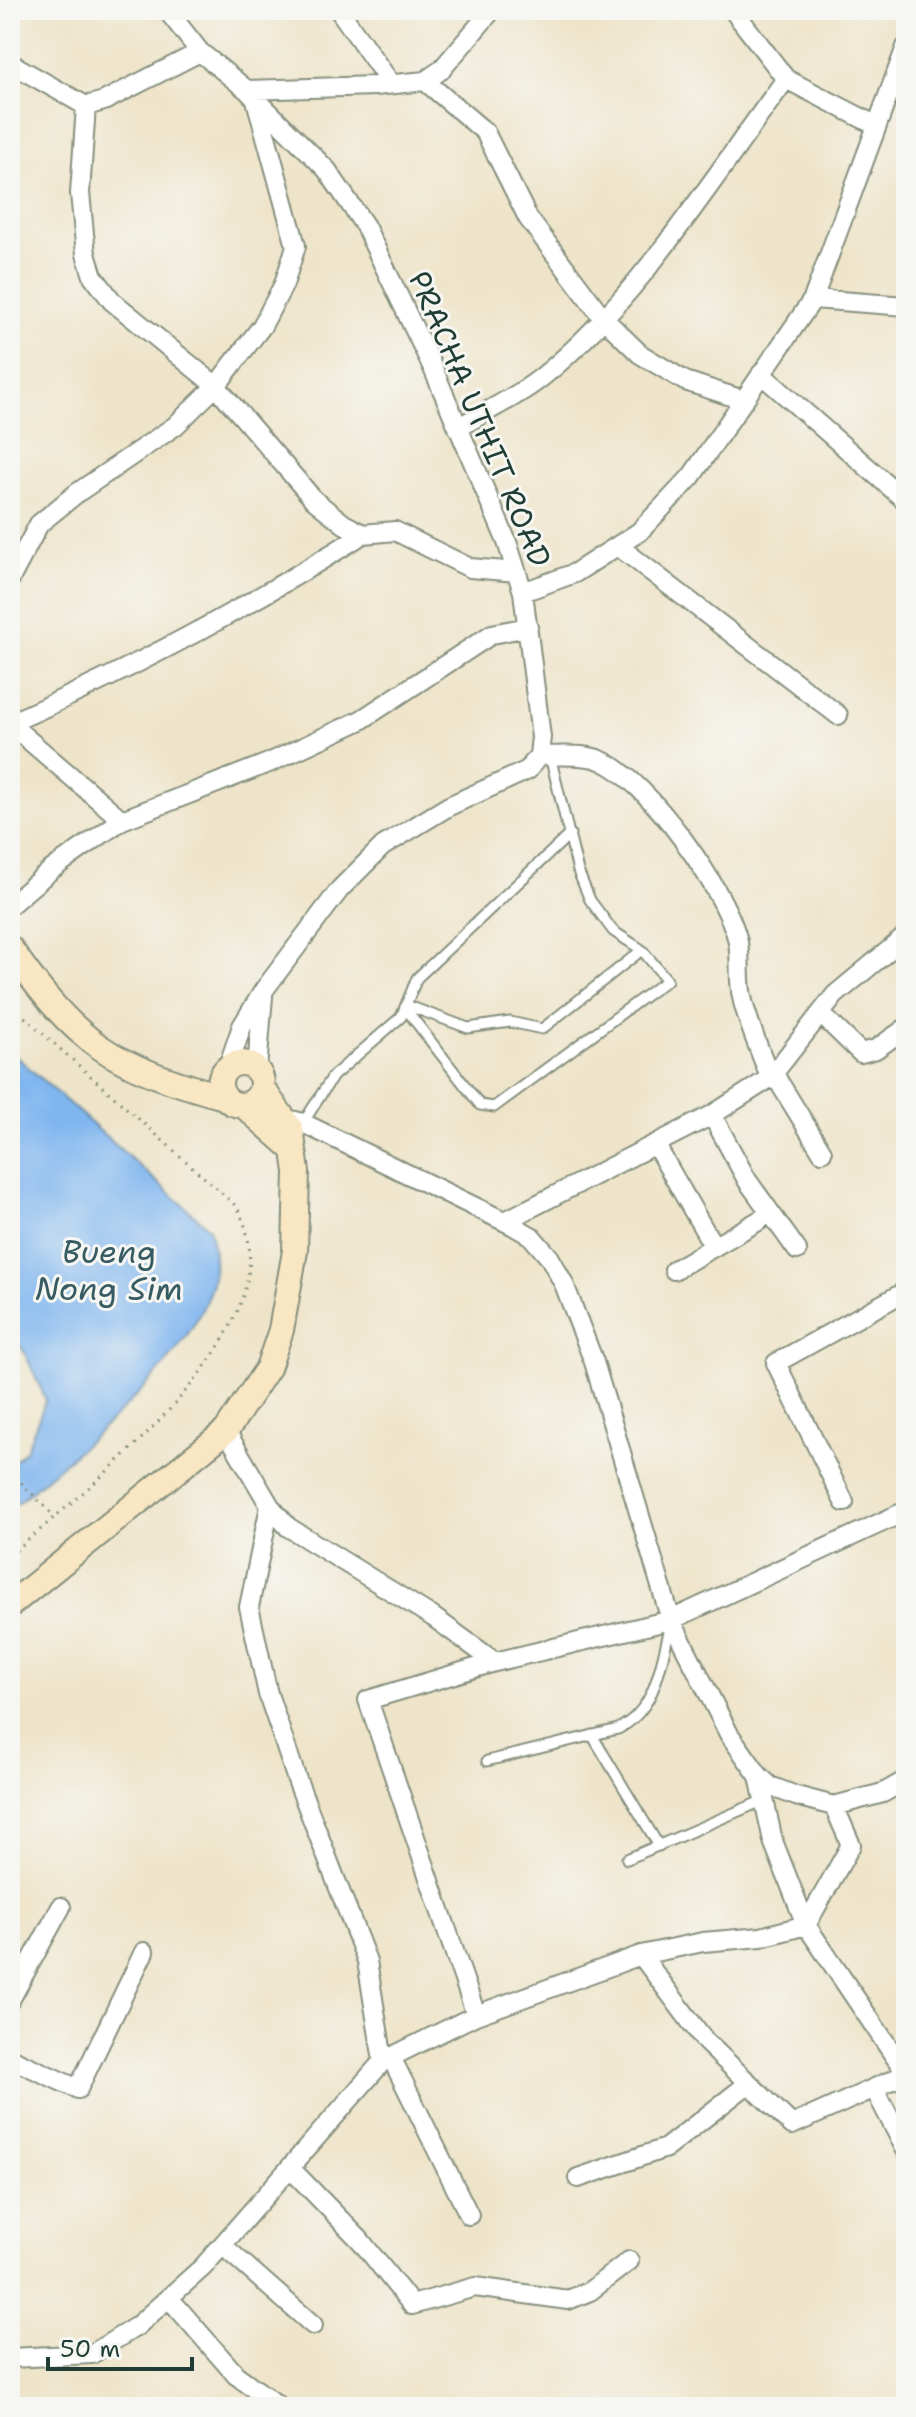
<svg xmlns="http://www.w3.org/2000/svg" width="916" height="2417" font-family="'Shantell Sans',sans-serif">
	<style>
		.water { fill: #80b6ef; stroke: #507a92; stroke-width: 2 }
		.lines { fill: none; stroke-linecap: round; stroke-linejoin: round }
		.lane-casing { stroke: #86907e; stroke-width: 13 }
		.street-casing { stroke: #86907e; stroke-width: 22 }
		.secondary-casing { stroke: #86907e; stroke-width: 28 }
		.path { stroke: #86907e; stroke-width: 3; stroke-dasharray: 2 6; stroke-linecap: butt }
		.lane { stroke: #fff; stroke-width: 9 }
		.street { stroke: #fff; stroke-width: 18 }
		.secondary { stroke: #f9e7c3; stroke-width: 24 }
		.labels { text-anchor: middle; dominant-baseline: central; stroke-width: 6; stroke-linejoin: round; paint-order: stroke }
		.street-label { font-size: 30px; fill: #1f3d34; stroke: #f6f6f2 }
		.water-label { font-size: 32px; font-style: italic; fill: #375b63; stroke: #f6f6f2 }
	</style>
	<rect width="100%" height="100%" fill="#f6f6f2"/>
	<filter id="ink" filterUnits="userSpaceOnUse"><feTurbulence type="fractalNoise" baseFrequency=".0125" numOctaves="2"/><feDisplacementMap in="SourceGraphic" scale="16" xChannelSelector="R" yChannelSelector="G"/><feConvolveMatrix kernelMatrix="1 2 1 2 8 2 1 2 1" color-interpolation-filters="sRGB"/></filter>
	<filter id="wash" filterUnits="userSpaceOnUse"><feTurbulence type="fractalNoise" baseFrequency=".006" numOctaves="4" result="noise"/><feDisplacementMap in="SourceGraphic" scale="32" xChannelSelector="R" yChannelSelector="G"/><feGaussianBlur stdDeviation="1.8" result="paint"/><feColorMatrix in="noise" values="0 0 0 0 0 0 0 0 0 0 0 0 0 0 0 0 0 1.4 0 .05"/><feComposite in="paint" operator="in"/></filter>
	<g filter="url(#wash)">
		<rect width="100%" height="100%" fill="#eee4c9"/>
		<path class="water" d="M10 1051 209 1228C213 1243 215 1256 214 1271 205 1354 70 1455 10 1510V1466L26 1450 46 1400 24 1351 10 1335Z"/>
	</g>
	<g filter="url(#ink)">
		<g class="lines">
			<defs>
				<path id="lane" d="M406 1005 468 1028 510 1022 542 1029 642 950
					M405 1008 480 1105 494 1107 667 980 642 950 613 931 590 900 578 871 550 756
					M303 1123 333 1076 401 1017 417 978 570 834
					M592 1735 659 1846
					M487 1761 618 1729C658 1708 660 1664 671 1624
					M627 1859 762 1801"/>
				<path id="street" d="M167 10 200 52 247 90 327 170 365 226 432 366 507 542 523 592 541 737 539 755 528 770 449 806 383 846 340 889 264 990 242 1026 228 1067
					M339 10 391 84
					M733 10 786 79 877 126
					M10 63 86 106 104 101 200 52
					M425 81 485 132 528 218 603 318 640 354 685 381 743 400
					M247 90 375 86 425 81 441 70 492 10
					M86 106 80 193 86 254 93 276 112 301 216 386 314 500 344 524 363 534 395 531 470 568 517 572
					M813 299 906 306
					M761 374 906 501
					M458 428C485 411 518 397 542 377 636 302 714 176 786 79
					M618 546 838 715
					M10 579 39 524 77 493 175 426 216 386 262 326 284 284 296 246 256 100
					M523 592 575 573 639 532 691 477 813 299 906 47
					M10 723C132 669 251 606 363 534
					M10 724 122 820
					M539 755C558 757 583 753 600 760 647 778 728 893 738 942 741 960 738 979 742 997 748 1025 761 1052 770 1078
					M10 905 51 870 122 820 271 762 361 720 492 634 528 627
					M821 1014 861 1053 876 1049 906 1028
					M257 1070 263 996
					M774 1074 822 1152
					M712 1115 747 1180 797 1250
					M279 1117 303 1123 512 1225 531 1236 550 1258 564 1284 594 1362 671 1620 729 1734 759 1776 770 1786 796 1796 834 1806 883 1793 906 1780
					M655 1144 714 1247
					M505 1221 712 1115 770 1078 835 995 906 936
					M674 1270 760 1220
					M226 1431 270 1506 288 1527 433 1617 495 1662 671 1620 906 1511
					M844 1502 776 1363 906 1291
					M759 1776 773 1841 806 1925 906 2073
					M641 1955 705 2041 792 2125 906 2074
					M10 2000 61 1907
					M476 2015 368 1700 495 1662
					M391 2057 469 2215
					M10 2058 78 2089 144 1952
					M383 2061 476 2015 641 1955 703 1942 761 1937 806 1925 851 1845 834 1806
					M874 2088 906 2150
					M290 2168 360 2240 412 2305 475 2287 568 2300 590 2291 629 2261
					M578 2178 666 2148 749 2083
					M222 2245 313 2325
					M169 2298 236 2375 280 2407
					M10 2358 92 2354 137 2326 203 2267 383 2061 367 1961 296 1777 268 1694 249 1607 270 1506"/>
				<path id="secondary" d="M10 948C77 1045 112 1066 224 1097
					M220 1084a21 21 0 1 1 42 0a21 21 0 1 1-42 0Z
					M243 1105 294 1150
					M10 1605 226 1431 268 1368 281 1330 295 1251 297 1172 291 1129 262 1088"/>
			</defs>
			<use href="#lane" class="lane-casing"/>
			<use href="#street" class="street-casing"/>
			<use href="#secondary" class="secondary-casing"/>
			<path class="path" d="M10 998 20 1013 236 1206C306 1326 87 1486 10 1556
				M10 1471 54 1516"/>
			<use href="#lane" class="lane"/>
			<use href="#street" class="street"/>
			<use href="#secondary" class="secondary"/>
		</g>
	</g>
	<g class="labels">
		<g class="street-label">
			<text transform="translate(480 419) rotate(67)">PRACHA UTHIT ROAD</text>
		</g>
		<g class="water-label">
			<text x="109" y="1251">Bueng<tspan x="109" dy="37">Nong Sim</tspan></text>
		</g>
	</g>
	<rect width="916" height="2417" fill="none" stroke="#f6f6f2" stroke-width="40"/>
	<path d="M48 2357v12h144v-12" fill="none" stroke="#1f3d34" stroke-width="4"/>
	<text x="60" y="2357" font-size="24" fill="#1f3d34" stroke="#f6f6f2" stroke-width="6" paint-order="stroke">50 m</text>
</svg>
